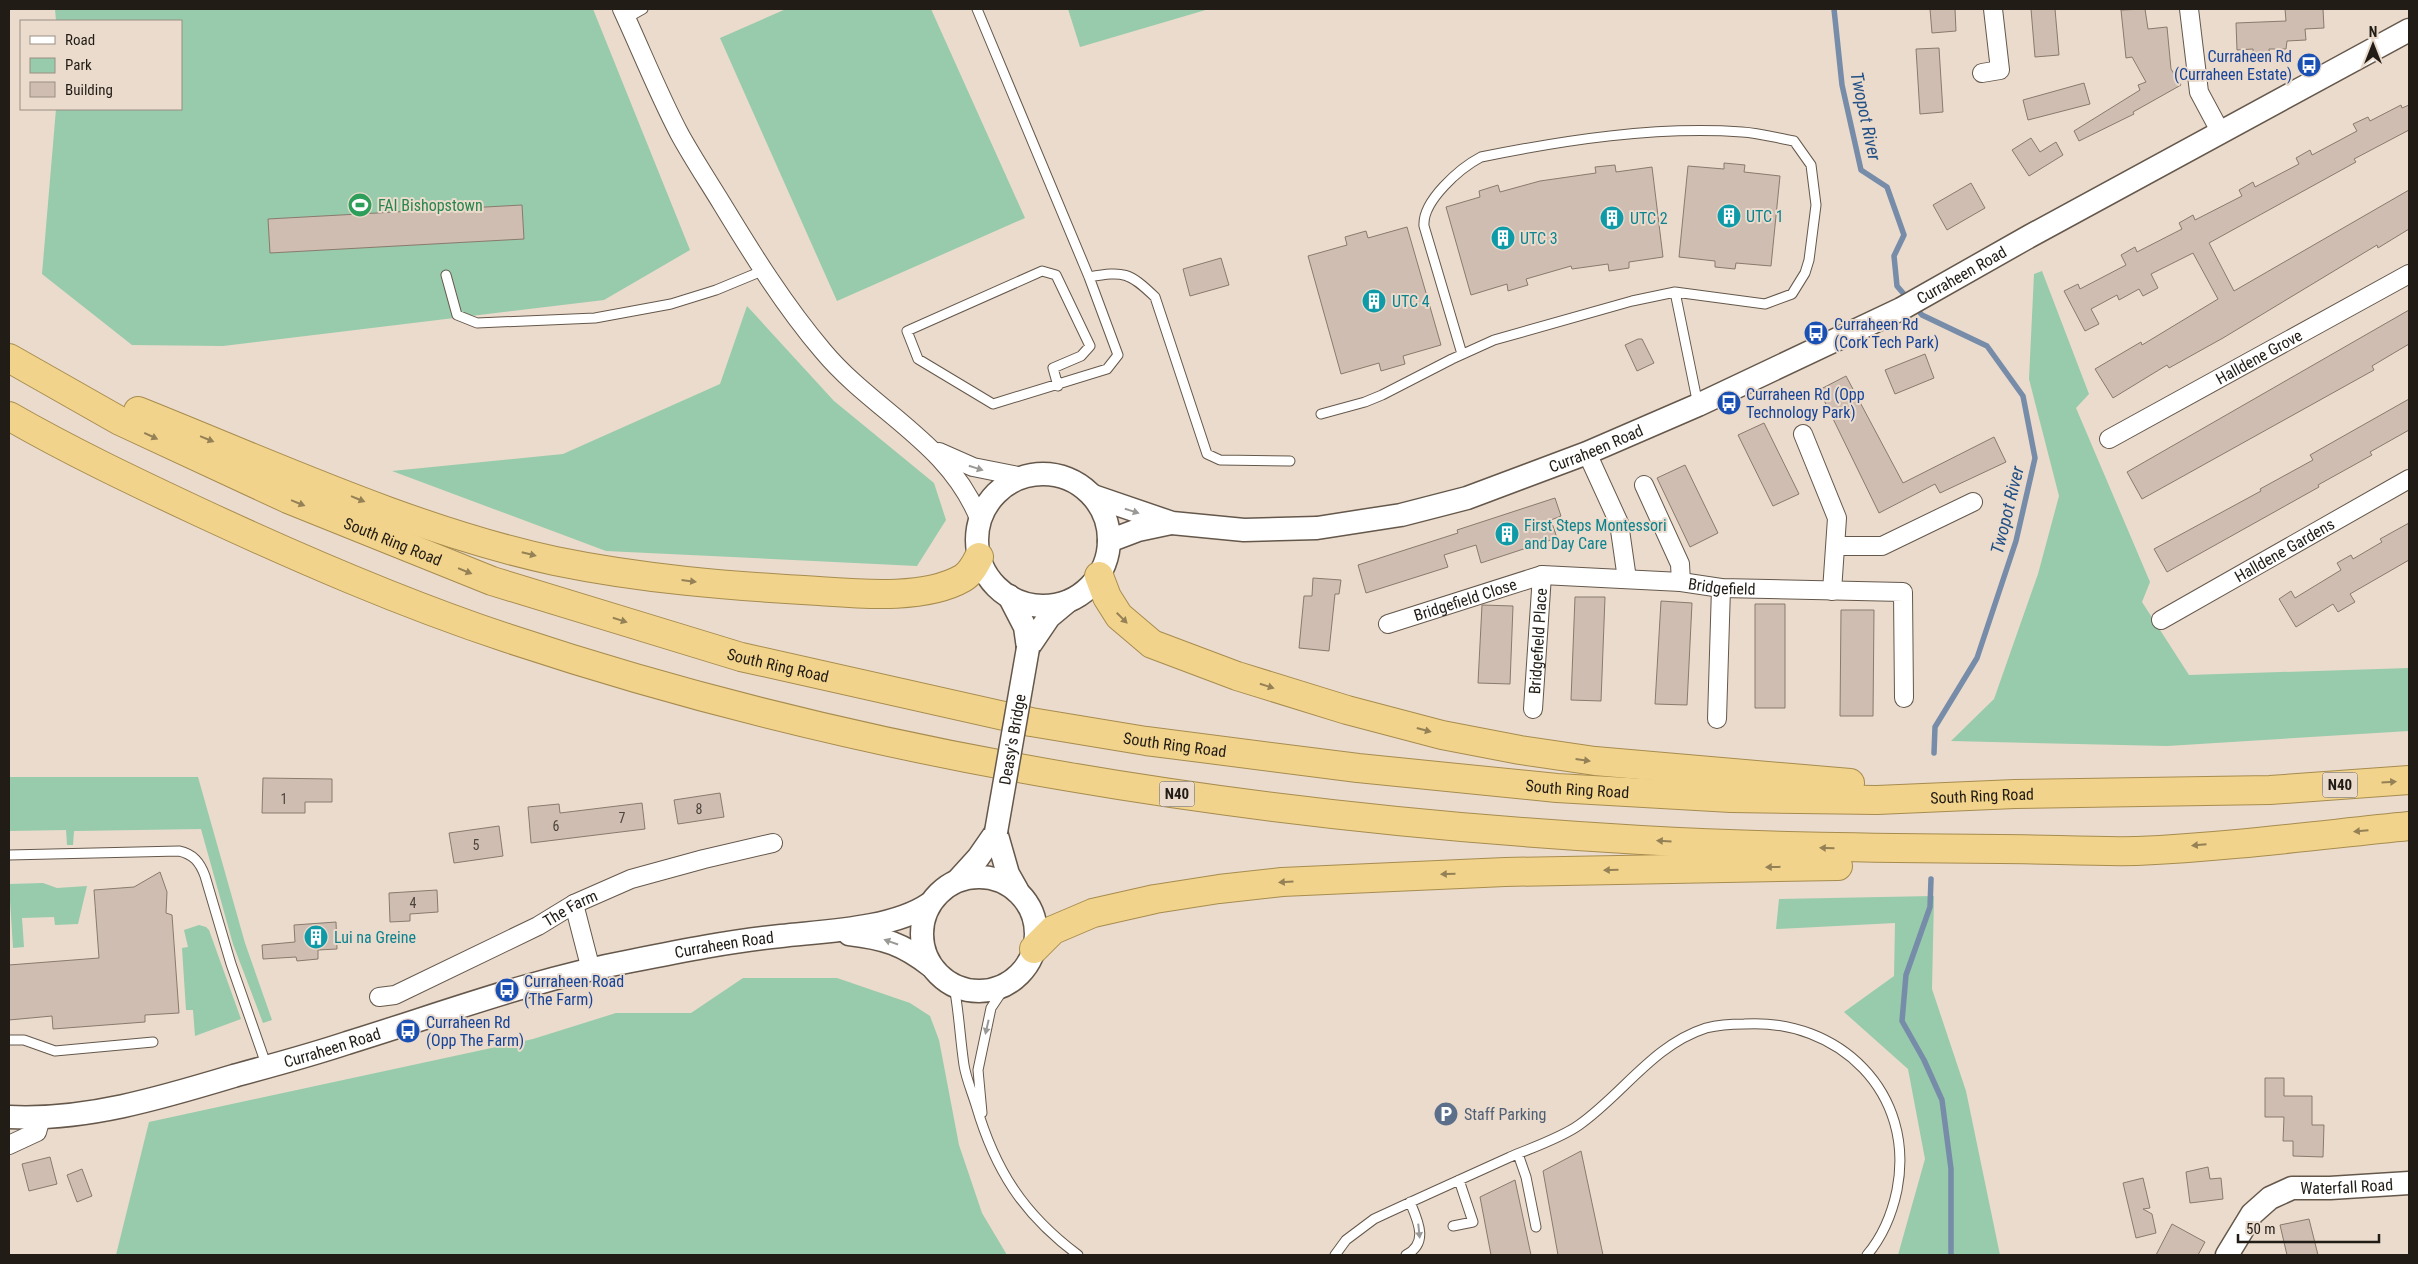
<svg xmlns="http://www.w3.org/2000/svg" width="2418" height="1264" font-family="'Roboto Condensed',sans-serif">
	<style>
		.green { fill: #97cbab }
		.lines { fill: none; stroke-linecap: round; stroke-linejoin: round }
		.stream { stroke: #768ca9; stroke-width: 5.5 }
		.building { fill: #cebdb0; stroke: #897a6e }
		.service-casing { stroke: #65584b; stroke-width: 11 }
		.minor-casing { stroke: #65584b; stroke-width: 20 }
		.tertiary-casing { stroke: #65584b; stroke-width: 25 }
		.trunk-casing { stroke: #a78c4f; stroke-width: 30 }
		.service { stroke: #fff; stroke-width: 9 }
		.minor { stroke: #fff; stroke-width: 18 }
		.tertiary { stroke: #fff; stroke-width: 22 }
		.trunk { stroke: #f2d38b; stroke-width: 28 }
		.tertiary-bridge-casing { stroke: #65584b; stroke-width: 25; stroke-linecap: butt }
		.tertiary-bridge { stroke: #fff; stroke-width: 22 }
		.oneway { fill: #948156 }
		.oneway2 { fill: #9b9996 }
		.labels { text-anchor: middle; dominant-baseline: central; stroke-width: 4; stroke-linejoin: round; paint-order: stroke }
		.number-label { font-size: 14px; fill: #4c443c }
		.shield { fill: #eadbcc; stroke: #5d554d; stroke-width: 1 }
		.shield-label { font-size: 15px; font-weight: bold; fill: #211c16 }
		.transit-label { font-size: 16px; fill: #164399; stroke: #eadbcc; text-anchor: start }
		.leisure-label { font-size: 16px; fill: #27864d; stroke: #eadbcc; text-anchor: start }
		.culture-label { font-size: 16px; fill: #0d838f; stroke: #eadbcc; text-anchor: start }
		.street-label { font-size: 16px; fill: #211c16; stroke: #eadbcc }
		.service-label { font-size: 16px; fill: #4e5e75; stroke: #eadbcc; text-anchor: start }
		.water-label { font-size: 18px; font-style: italic; fill: #225086; stroke: #eadbcc }
	</style>
	<rect width="100%" height="100%" fill="#eadbcc"/>
	<path class="green" d="M55 9H593L690 250 604 300 223 346 132 345 42 274 56 109H181V21H56Z
		M786 9H931L1025 218 837 301 720 38Z
		M1068 9H1209L1080 47Z
		M2042 271 2089 394 2076 408 2150 582 2142 602 2189 675 2409 668V731L2167 746 1951 741 1994 699 2038 574 2059 496 2029 379 2034 274Z
		M747 306 834 401 934 483 946 520 917 566 606 551 392 471 563 454 720 384Z
		M9 777H198L245 943 272 1020 263 1023 233 944 201 829 74 831 73 845H67L66 830 9 831Z
		M43 883 57 888 87 886 78 924 55 925 54 917 22 918 24 947 13 948 9 884Z
		M1934 896 1932 989 1966 1091 2000 1255H1898L1925 1159 1908 1069 1844 1012 1894 976 1895 923 1776 929 1779 899Z
		M199 925 206 927 209 930 241 1019 195 1036 193 1010H186L182 948 188 947 184 930Z
		M743 978H837L910 1003 930 1016 939 1040 959 1145 982 1213 1007 1255H116L149 1122 533 1039 616 1013H691Z"/>
	<g class="lines">
		<path class="stream" d="M1834 9 1842 85 1861 170 1887 187 1904 235 1894 256 1897 286 1909 300
			M1915 307 1922 315 1987 346 2023 396 2035 458 2016 541 1977 658 1935 727 1934 753
			M1931 879 1930 907 1906 975 1902 1021 1924 1060 1942 1100 1951 1169V1255"/>
	</g>
	<path class="building" d="M1930 9H1955L1956 31 1932 33Z
		M2031 9H2055L2059 55 2035 57Z
		M2145 9 2148 29 2167 27 2171 69 2181 85 2133 112 2134 114 2079 141 2074 131 2140 90 2138 85 2146 82 2132 57 2126 58 2121 10Z
		M2285 9H2323L2324 28 2305 29 2306 40 2287 41 2286 49H2269L2270 55H2253V49L2237 50 2236 23 2286 21Z
		M1939 48 1943 112 1920 114 1916 49Z
		M2084 83 2090 104 2028 120 2023 100Z
		M2401 105 2402 108 2409 105V130L2354 159 2356 162 2209 243 2234 291 2409 190V229L2378 248 2377 245 2223 338 2169 368 2167 365 2113 398 2095 369 2141 342 2142 345 2218 299 2193 253 2151 274 2158 288 2143 296 2139 289 2119 300 2117 295 2091 309 2099 324 2085 331 2064 291 2078 284 2080 289 2126 265 2121 255 2135 247 2137 252 2182 229 2179 223 2193 215 2195 220 2242 196 2239 190 2253 182 2255 187 2299 164 2296 158 2310 150 2312 155 2357 131 2353 124 2368 117 2370 121Z
		M2031 138 2040 152 2056 142 2063 155 2029 176 2012 150Z
		M1724 163 1745 165 1744 172 1780 176 1771 266 1736 263 1735 269 1715 267V261L1679 257 1688 166 1724 169Z
		M1615 165 1616 172 1652 167 1663 257 1629 262V268L1609 271 1608 264 1572 269 1571 266 1526 279 1528 285 1508 291 1507 284 1471 295 1446 207 1480 197 1479 191 1498 185 1500 192 1540 181 1596 173 1595 167Z
		M1971 183 1985 208 1947 230 1933 205Z
		M522 205 524 239 270 253 268 219Z
		M1407 227 1441 345 1403 356 1405 364 1381 371 1379 363 1341 374 1308 256 1347 245 1345 237 1366 231 1368 238Z
		M1221 258 1229 285 1190 296 1183 269Z
		M2409 310V344L2372 366 2374 370 2142 499 2127 472Z
		M1638 339H1642L1654 363 1637 371 1625 345Z
		M1925 354 1934 378 1895 394 1885 370Z
		M1846 376 1903 483 1994 437 2006 462 1940 493 1935 484 1879 513 1819 390Z
		M2409 399V430L2370 452 2372 455 2318 485 2319 487 2167 572 2154 549 2261 491 2260 489 2313 460 2310 455Z
		M1764 423 1799 494 1773 506 1738 435Z
		M1685 465 1718 533 1690 547 1657 478Z
		M1555 498 1561 516 1551 520 1557 538 1481 563 1476 545 1444 555 1448 567 1366 593 1358 565 1458 533 1457 530Z
		M2409 523V560L2350 594 2355 602 2338 612 2333 604 2296 627 2279 599 2291 591 2295 598 2341 570 2337 563 2351 555 2353 559 2382 542 2380 539Z
		M1313 578 1341 580 1339 594H1335L1329 651 1299 648 1304 596H1312Z
		M1575 597H1605L1601 701 1571 700Z
		M1661 601 1692 603 1687 705 1655 704Z
		M1755 604H1785V708H1755Z
		M1482 605 1513 606 1510 684 1478 683Z
		M1841 610H1874L1873 716H1840Z
		M263 778 332 779V802H305V813H262Z
		M720 793 724 817 678 824 674 800Z
		M642 803 645 829 531 843 528 807 559 804 560 813Z
		M499 826 503 856 454 863 449 833Z
		M160 872 167 892 166 913 172 915 179 1013 145 1015V1022L53 1029 52 1016 9 1020V965L99 958 94 890 134 887Z
		M437 890 438 912 410 914V921L390 922 389 893Z
		M336 922 337 949 318 950V959L297 961 296 957 263 959 262 945 295 942 294 925Z
		M2265 1078H2284V1096H2312V1125H2324L2323 1157 2293 1156V1141H2283L2284 1117H2265Z
		M1581 1151 1603 1255H1558L1543 1171Z
		M50 1157 57 1184 29 1191 22 1164Z
		M2208 1167 2210 1179 2221 1178 2223 1199 2190 1203 2186 1172Z
		M82 1169 92 1196 77 1202 67 1175Z
		M2143 1178 2150 1208 2143 1209 2152 1214 2156 1233 2136 1238 2123 1183Z
		M1515 1180 1531 1255H1491L1480 1197Z
		M2309 1219 2318 1255H2287L2280 1225Z
		M2172 1224 2205 1242 2198 1255H2156Z"/>
	<g class="lines">
		<defs>
			<path id="service" d="M977 9 1089 277 1118 355 1107 369 993 404 918 359 907 331 1042 271 1056 275 1090 346 1081 356 1053 368 1058 386
				M627 18 643 9
				M446 275 457 315 477 323 595 318 671 304 716 290 762 271
				M1089 277C1124 271 1129 272 1155 297L1207 454 1220 460 1290 461
				M1675 292 1698 405
				M1321 414 1365 402 1382 395 1452 359 1494 340 1632 301 1675 292 1765 304 1792 294 1805 273 1809 260 1816 205 1811 165 1794 141C1777 138 1759 133 1742 132 1655 126 1565 140 1481 157 1460 168 1422 201 1424 226L1462 354
				M9 855 179 851C193 854 200 862 205 876L231 964 267 1067
				M954 986C959 1012 960 1038 964 1065 966 1078 972 1092 976 1105 995 1170 1023 1214 1078 1255
				M9 1040H24L55 1051 153 1042
				M982 1113 978 1070 991 1008 1007 984
				M1518 1154 1526 1177 1536 1227
				M1453 1226 1473 1222 1459 1180
				M1335 1255 1346 1240 1374 1219C1419 1198 1464 1178 1510 1157 1531 1148 1561 1138 1579 1125 1623 1094 1653 1045 1706 1028 1718 1025 1732 1024 1744 1024 1839 1018 1916 1093 1897 1190 1892 1214 1883 1236 1867 1255
				M1406 1255C1429 1243 1418 1221 1410 1202"/>
			<g id="minor">
				<path d="M622 9C641 50 658 93 679 133 692 157 708 181 722 204 753 255 784 305 823 351 874 412 950 443 980 521"/>
				<path d="M2189 9 2199 92 2221 133"/>
				<path d="M1982 73 2000 70 1993 9"/>
				<path d="M1803 434 1837 518 1832 591"/>
				<path id="s1" d="M2109 439 2409 274"/>
				<path d="M939 452 973 467 1023 477"/>
				<path d="M1587 453 1619 523 1627 579"/>
				<path d="M1644 485 1680 564 1681 582"/>
				<path d="M1836 546H1882L1973 502"/>
				<path id="s2" d="M2161 620 2409 479"/>
				<path id="s3" d="M1388 624 1542 575 1681 582 1721 588 1903 592 1904 698"/>
				<path id="s4" d="M1533 709 1542 575"/>
				<path d="M1717 719 1721 588"/>
				<path d="M574 904 591 970"/>
				<path id="s5" d="M379 997 395 995 538 926 574 904 631 879 704 859 773 843"/>
				<path d="M9 1145 37 1132 41 1118"/>
			</g>
			<g id="tertiary">
				<circle cx="1043" cy="540" r="66"/>
				<path id="s6" d="M1093 496 1172 523 1244 530 1317 528 1401 515 1467 498 1587 453 1698 405 1901 309 2030 236 2409 30"/>
				<path d="M1109 541 1138 530 1171 523"/>
				<path d="M1009 596 1025 627 1028 648"/>
				<path d="M1028 648 1049 617 1067 602"/>
				<path d="M996 832 1008 874 1017 890"/>
				<circle cx="979" cy="934" r="57"/>
				<path d="M958 880 978 858 996 832"/>
				<path d="M849 934C884 938 903 944 931 966"/>
				<path id="s7" d="M9 1117C86 1121 164 1097 237 1075 274 1065 311 1055 347 1043 441 1014 534 979 631 961 681 951 731 941 781 936 825 931 892 929 929 904"/>
				<path id="s8" d="M2227 1255 2252 1214 2270 1198 2292 1188H2330L2409 1183"/>
			</g>
			<g id="trunk">
				<path id="s9" d="M9 358 120 421 288 499 492 581 741 657 1031 722 1146 741 1358 768 1557 788 1731 798 1877 800 2015 794 2270 790 2409 780"/>
				<path d="M138 411C271 464 415 531 555 561 642 579 730 586 819 591 861 594 925 600 963 578 971 573 975 565 979 557"/>
				<path d="M9 416C70 451 133 481 197 511 298 558 401 603 507 638 873 760 1256 818 1641 840 1761 847 1880 848 2001 849 2046 849 2092 852 2137 851 2228 847 2319 835 2409 826"/>
				<path d="M1099 576 1107 597 1119 616 1152 644 1237 676 1347 710 1442 735 1520 750 1595 761 1850 783"/>
				<path d="M1034 949 1053 930 1093 913 1155 899 1219 889 1282 882 1505 872 1838 866"/>
			</g>
		</defs>
		<use href="#service" class="service-casing"/>
		<use href="#minor" class="minor-casing"/>
		<use href="#tertiary" class="tertiary-casing"/>
		<use href="#trunk" class="trunk-casing"/>
		<use href="#service" class="service"/>
		<use href="#minor" class="minor"/>
		<use href="#tertiary" class="tertiary"/>
		<use href="#trunk" class="trunk"/>
		<defs>
			<g id="tertiary-bridge">
				<path id="s10" d="M996 832 1028 648"/>
			</g>
		</defs>
		<use href="#tertiary-bridge" class="tertiary-bridge-casing"/>
		<use href="#tertiary-bridge" class="tertiary-bridge"/>
	</g>
	<defs><path id="oneway-solid" d="M-6-.8H1V-3.2L6.5 0L1 3.2V.8H-6Z" transform="scale(1.25)"/></defs>
	<g class="oneway">
		<use href="#oneway-solid" transform="translate(151 436) rotate(25)"/>
		<use href="#oneway-solid" transform="translate(207 439) rotate(22)"/>
		<use href="#oneway-solid" transform="translate(358 499) rotate(22)"/>
		<use href="#oneway-solid" transform="translate(298 503) rotate(22)"/>
		<use href="#oneway-solid" transform="translate(529 554) rotate(14)"/>
		<use href="#oneway-solid" transform="translate(465 571) rotate(22)"/>
		<use href="#oneway-solid" transform="translate(689 581) rotate(7)"/>
		<use href="#oneway-solid" transform="translate(1122 618) rotate(45)"/>
		<use href="#oneway-solid" transform="translate(620 620) rotate(17)"/>
		<use href="#oneway-solid" transform="translate(1267 686) rotate(17)"/>
		<use href="#oneway-solid" transform="translate(1424 730) rotate(15)"/>
		<use href="#oneway-solid" transform="translate(1583 760) rotate(8)"/>
		<use href="#oneway-solid" transform="translate(2389 782) rotate(-4)"/>
		<use href="#oneway-solid" transform="translate(2361 831) rotate(175)"/>
		<use href="#oneway-solid" transform="translate(1664 841) rotate(-177)"/>
		<use href="#oneway-solid" transform="translate(2199 845) rotate(175)"/>
		<use href="#oneway-solid" transform="translate(1827 848) rotate(-178)"/>
		<use href="#oneway-solid" transform="translate(1773 867) rotate(179)"/>
		<use href="#oneway-solid" transform="translate(1611 870) rotate(179)"/>
		<use href="#oneway-solid" transform="translate(1448 874) rotate(178)"/>
		<use href="#oneway-solid" transform="translate(1286 882) rotate(176)"/>
	</g>
	<g class="oneway2">
		<use href="#oneway-solid" transform="translate(976 468) rotate(17)"/>
		<use href="#oneway-solid" transform="translate(1132 511) rotate(17)"/>
		<use href="#oneway-solid" transform="translate(891 942) rotate(-161)"/>
		<use href="#oneway-solid" transform="translate(987 1027) rotate(103)"/>
		<use href="#oneway-solid" transform="translate(1419 1231) rotate(84)"/>
	</g>
	<defs>
		<symbol id="bus-disc" viewBox="-11 -11 22 22"><circle r="9.5" fill="#1a4fb4" stroke="#eadbcc"/><path d="M-5-6H5V4H4V6H2V4H-2V6H-4V4H-5ZM-3.5-4V0h7V-4ZM-3.5 1.2v1.5H-2V1.2ZM2 1.2v1.5H3.5V1.2Z" fill="#fff"/></symbol>
		<symbol id="stadium-disc" viewBox="-11 -11 22 22"><circle r="9.5" fill="#2e9e5b" stroke="#eadbcc"/><path d="M0-5a6.5 5 0 1 0 0 10a6.5 5 0 1 0 0-10ZM-3.5-1.8h7v3.6h-7Z" fill="#fff"/></symbol>
		<symbol id="building-disc" viewBox="-11 -11 22 22"><circle r="9.5" fill="#0f9aa8" stroke="#eadbcc"/><path d="M-4-6H4V6H1V3H-1V6H-4ZM-2.5-4.3h1.7v1.8h-1.7ZM.8-4.3h1.7v1.8H.8ZM-2.5-1h1.7V.8h-1.7ZM.8-1h1.7V.8H.8Z" fill="#fff"/></symbol>
		<symbol id="parking-disc" viewBox="-11 -11 22 22"><circle r="9.5" fill="#5c6f8a" stroke="#eadbcc"/><path d="M-3.5-5.5H1a3.5 3.5 0 0 1 0 7H-1V5.5H-3.5ZM-1-3.4V-.6H.8a1.4 1.4 0 0 0 0-2.8Z" fill="#fff"/></symbol>
	</defs>
	<g fill-rule="evenodd">
		<use href="#bus-disc" x="2295" y="51" width="28" height="28"/>
		<use href="#stadium-disc" x="346" y="191" width="28" height="28"/>
		<use href="#building-disc" x="1715" y="202" width="28" height="28"/>
		<use href="#building-disc" x="1598" y="204" width="28" height="28"/>
		<use href="#building-disc" x="1489" y="224" width="28" height="28"/>
		<use href="#building-disc" x="1360" y="287" width="28" height="28"/>
		<use href="#bus-disc" x="1802" y="319" width="28" height="28"/>
		<use href="#bus-disc" x="1715" y="389" width="28" height="28"/>
		<use href="#building-disc" x="1493" y="520" width="28" height="28"/>
		<use href="#building-disc" x="302" y="923" width="28" height="28"/>
		<use href="#bus-disc" x="493" y="976" width="28" height="28"/>
		<use href="#bus-disc" x="394" y="1017" width="28" height="28"/>
		<use href="#parking-disc" x="1432" y="1100" width="28" height="28"/>
	</g>
	<g class="labels">
		<g class="number-label">
			<text x="284" y="799">1</text>
			<text x="699" y="809">8</text>
			<text x="622" y="818">7</text>
			<text x="556" y="826">6</text>
			<text x="476" y="845">5</text>
			<text x="413" y="903">4</text>
		</g>
		<g class="shield">
			<rect x="2322.5" y="772.5" width="35" height="25" rx="4"/>
			<rect x="1159.5" y="781.5" width="35" height="25" rx="4"/>
		</g>
		<g class="shield-label">
			<text x="2340" y="785">N40</text>
			<text x="1177" y="794">N40</text>
		</g>
		<g class="transit-label">
			<text x="2292" y="56" text-anchor="end">Curraheen Rd<tspan x="2292" dy="18">(Curraheen Estate)</tspan></text>
			<text x="1834" y="324">Curraheen Rd<tspan x="1834" dy="18">(Cork Tech Park)</tspan></text>
			<text x="1746" y="394">Curraheen Rd (Opp<tspan x="1746" dy="18">Technology Park)</tspan></text>
			<text x="524" y="981">Curraheen Road<tspan x="524" dy="18">(The Farm)</tspan></text>
			<text x="426" y="1022">Curraheen Rd<tspan x="426" dy="18">(Opp The Farm)</tspan></text>
		</g>
		<g class="leisure-label">
			<text x="378" y="205">FAI Bishopstown</text>
		</g>
		<g class="culture-label">
			<text x="1746" y="216">UTC 1</text>
			<text x="1630" y="218">UTC 2</text>
			<text x="1520" y="238">UTC 3</text>
			<text x="1392" y="301">UTC 4</text>
			<text x="1524" y="525">First Steps Montessori<tspan x="1524" dy="18">and Day Care</tspan></text>
			<text x="334" y="937">Lui na Greine</text>
		</g>
		<g class="street-label">
			<text stroke="none"><textPath href="#s6" startOffset="925">Curraheen Road</textPath></text>
			<text stroke="none"><textPath href="#s1" startOffset="171">Halldene Grove</textPath></text>
			<text stroke="none"><textPath href="#s6" startOffset="520">Curraheen Road</textPath></text>
			<text stroke="none"><textPath href="#s9" startOffset="426">South Ring Road</textPath></text>
			<text stroke="none"><textPath href="#s2" startOffset="142">Halldene Gardens</textPath></text>
			<text stroke="none"><textPath href="#s3" startOffset="342">Bridgefield</textPath></text>
			<text stroke="none"><textPath href="#s3" startOffset="81">Bridgefield Close</textPath></text>
			<text stroke="none"><textPath href="#s4" startOffset="68">Bridgefield Place</textPath></text>
			<text stroke="none"><textPath href="#s9" startOffset="831">South Ring Road</textPath></text>
			<text stroke="none"><textPath href="#s10" startOffset="94">Deasy's Bridge</textPath></text>
			<text stroke="none"><textPath href="#s9" startOffset="1236">South Ring Road</textPath></text>
			<text stroke="none"><textPath href="#s9" startOffset="1641">South Ring Road</textPath></text>
			<text stroke="none"><textPath href="#s9" startOffset="2046">South Ring Road</textPath></text>
			<text stroke="none"><textPath href="#s5" startOffset="212">The Farm</textPath></text>
			<text stroke="none"><textPath href="#s7" startOffset="738">Curraheen Road</textPath></text>
			<text stroke="none"><textPath href="#s7" startOffset="332">Curraheen Road</textPath></text>
			<text stroke="none"><textPath href="#s8" startOffset="151">Waterfall Road</textPath></text>
		</g>
		<g class="service-label">
			<text x="1464" y="1114">Staff Parking</text>
		</g>
		<g class="water-label">
			<text transform="translate(1866 116) rotate(78)">Twopot River</text>
			<text transform="translate(2007 510) rotate(-76)">Twopot River</text>
		</g>
	</g>
	<rect width="2418" height="1264" fill="none" stroke="#211c16" stroke-width="20"/>
	<rect x="20" y="20" width="162" height="90" fill="#eadbcc" stroke="#9a8f83"/>
	<rect x="30" y="36" width="25" height="8" fill="#ffffff" stroke="#9a8f83"/>
	<text x="65" y="45" font-size="15" fill="#211c16">Road</text>
	<rect x="30" y="58" width="25" height="15" fill="#97cbab" stroke="#9a8f83"/>
	<text x="65" y="70" font-size="15" fill="#211c16">Park</text>
	<rect x="30" y="82" width="25" height="15" fill="#cebdb0" stroke="#9a8f83"/>
	<text x="65" y="95" font-size="15" fill="#211c16">Building</text>
	<g transform="translate(2373 45)" stroke="#eadbcc" stroke-width="4" paint-order="stroke">
	<path d="M0-4L9 19L0 12L-9 19Z" fill="#211c16"/>
	<text y="-8" font-size="14" font-weight="bold" text-anchor="middle" fill="#211c16">N</text>
	</g>
	<path d="M2238 1234v8h141v-8" fill="none" stroke="#211c16" stroke-width="2.5"/>
	<text x="2246" y="1234" font-size="15" fill="#211c16" stroke="#eadbcc" stroke-width="4" paint-order="stroke">50 m</text>
</svg>
